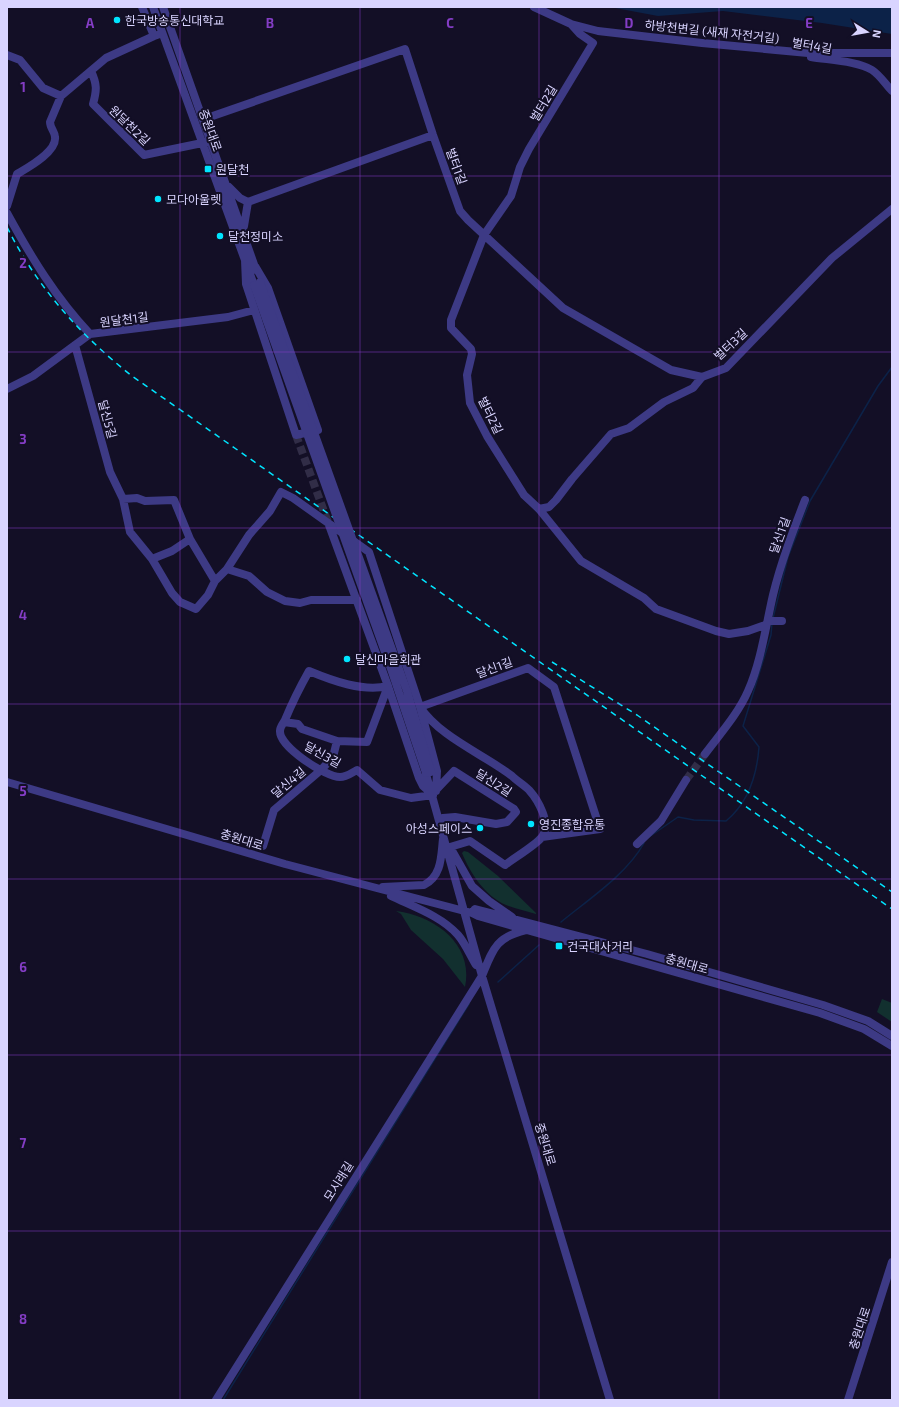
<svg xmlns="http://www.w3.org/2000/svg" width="899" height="1407" font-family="'Exo 2','Noto Sans KR',sans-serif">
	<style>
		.green { fill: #12302f }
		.water { fill: #0c2248 }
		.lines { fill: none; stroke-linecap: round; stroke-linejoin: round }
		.stream { stroke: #0c2248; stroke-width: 1.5 }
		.minor-tunnel { stroke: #312d47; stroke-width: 8; stroke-dasharray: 8 4; stroke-linecap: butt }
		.minor { stroke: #3d3a85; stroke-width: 8 }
		.rail { stroke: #00e5ff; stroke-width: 1.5; stroke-dasharray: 6 5; stroke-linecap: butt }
		.minor-bridge { stroke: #3d3a85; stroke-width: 8 }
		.grid { fill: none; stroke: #843dc5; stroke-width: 1; stroke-opacity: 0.55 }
		.poi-dot { fill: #00e5ff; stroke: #130f26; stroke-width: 1.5 }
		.labels { text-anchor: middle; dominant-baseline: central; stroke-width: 4; stroke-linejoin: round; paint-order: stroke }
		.poi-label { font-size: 12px; fill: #d9d4ff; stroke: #130f26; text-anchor: start }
		.street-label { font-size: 12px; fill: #d9d4ff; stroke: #130f26 }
		.grid-label { font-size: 13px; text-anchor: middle; font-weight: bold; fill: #843dc5; stroke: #130f26; stroke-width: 4; stroke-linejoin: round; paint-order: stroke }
	</style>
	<rect width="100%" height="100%" fill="#130f26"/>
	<path class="green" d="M464 851 468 852 498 876 536 913V914C526 911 515 909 506 905 485 896 470 873 462 853Z
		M396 911C435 916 474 944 465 987L443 959 411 930 401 914Z
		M882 999 892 1003V1022L877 1012Z"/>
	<path class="water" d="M610 7H892V34L822 23 723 11 658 16Z"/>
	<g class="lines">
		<path class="stream" d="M773 618 788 557 810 501 878 386 892 367
			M649 837 678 817 694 820 726 821C748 803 757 774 759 747L743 726 771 635 772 623
			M561 922C589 899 627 874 644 843
			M498 982 539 945
			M223 1400 469 1004"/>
		<path class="minor-tunnel" d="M296 435 329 525
			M686 780 705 754"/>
		<path class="minor" d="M142 7 154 36 157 35
			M153 7 254 285
			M163 7 256 270
			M534 7 571 24 598 31 702 43 808 53H892
			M571 24 580 34 593 43 529 149 520 167 511 196 484 235 451 320V328L471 349 472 354 467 375 470 403 487 436 524 495 539 509 581 561 644 598 656 609 716 631 729 634 748 631 765 625 769 621H782
			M7 55 20 60 43 88 61 96
			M811 57C828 60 858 61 872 70 881 76 885 84 892 91
			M91 71C97 84 97 90 93 104L144 155 207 142
			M204 119 405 49 433 135 460 211 468 220 563 308 671 370 702 377
			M229 187 240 198 248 202 433 135
			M7 206 17 174C27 168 57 152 55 137 55 132 50 128 50 122L61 96 106 58 154 36
			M7 213C31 257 56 298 90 334L228 317 254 310
			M244 226 248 202
			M245 260 246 284 296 435 318 430 268 288 255 266
			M75 345 110 472 123 499 137 498 145 501 174 500 190 539 215 581 227 569 249 576 267 592 285 601 300 603 311 600H357
			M7 389 33 376 90 334
			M123 499 130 532 152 559 172 593 180 602 196 609 208 595 215 581
			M539 509 549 507 556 500 572 479 611 434 629 428 664 402 693 388 702 377 726 368 832 258 892 209
			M329 525 388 686 419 778 423 786 432 794
			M152 559 172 551 190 539
			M227 569 249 535 270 511 281 492 293 498 369 552 420 707 437 771 436 791
			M388 686C363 692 333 681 309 671 300 687 292 703 285 720 283 724 280 727 280 731 279 747 326 777 340 777 347 777 351 773 357 770L380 790 411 798 433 795
			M284 722 298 724 302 729 337 741 367 742 388 686
			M705 754C720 734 738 714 748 691 761 662 766 625 773 595 781 562 793 531 805 500
			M426 774 482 976 610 1400
			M7 782 285 864 472 913 478 916 820 1013 864 1029 892 1046
			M436 790 454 771 514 809 516 812 507 822 496 824 455 817 443 818
			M637 844 661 821 686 780
			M263 846 274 810 321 770 333 757 337 741
			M383 887 424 885C442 876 441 856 443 839
			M391 896C414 907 441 916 458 935 465 943 470 955 476 965
			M472 913 475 909 647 954 823 1005 868 1021 892 1036
			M512 917 489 901 472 886 450 847 470 841 505 865C514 858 536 845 542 837 552 824 538 800 529 790 524 785 517 781 512 776 483 754 440 737 420 707L528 668 554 687 600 829 542 837
			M216 1400 482 976C493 949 496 937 526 930
			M848 1400 892 1262"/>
		<path class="rail" d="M7 227C36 286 80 335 132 376L892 909
			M552 662 637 715 892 892"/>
		<path class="minor-bridge" d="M260 282 407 691 431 772
			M254 285 391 669 426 773"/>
	</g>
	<path class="grid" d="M180 7V1400M360 7V1400M539 7V1400M719 7V1400M7 176H892M7 352H892M7 528H892M7 704H892M7 879H892M7 1055H892M7 1231H892"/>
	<g class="poi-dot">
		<circle cx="117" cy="20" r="4"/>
		<rect x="204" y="165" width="8" height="8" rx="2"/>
		<circle cx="158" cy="199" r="4"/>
		<circle cx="220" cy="236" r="4"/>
		<circle cx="347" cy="659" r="4"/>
		<circle cx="531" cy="824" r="4"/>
		<circle cx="480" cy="828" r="4"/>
		<rect x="555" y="942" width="8" height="8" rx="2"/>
	</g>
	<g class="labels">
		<g class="poi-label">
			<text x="125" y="20">한국방송통신대학교</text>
			<text x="216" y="169">원달천</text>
			<text x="166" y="199">모다아울렛</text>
			<text x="228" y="236">달천정미소</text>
			<text x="355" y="659">달신마을회관</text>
			<text x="539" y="824">영진종합유통</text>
			<text x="472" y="828" text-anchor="end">아성스페이스</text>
			<text x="567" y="946">건국대사거리</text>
		</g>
		<g class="street-label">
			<text transform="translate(712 31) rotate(6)">하방천변길 (새재 자전거길)</text>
			<text transform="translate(812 45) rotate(10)">벌터4길</text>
			<text transform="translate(543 103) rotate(-59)">벌터2길</text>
			<text transform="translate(130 125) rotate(44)">원달천2길</text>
			<text transform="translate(211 130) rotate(70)">중원대로</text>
			<text transform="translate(457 166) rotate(70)">벌터1길</text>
			<text transform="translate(124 319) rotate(-7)">원달천1길</text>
			<text transform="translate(730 344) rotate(-43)">벌터3길</text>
			<text transform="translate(491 415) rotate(64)">벌터2길</text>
			<text transform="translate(108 419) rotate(75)">달신5길</text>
			<text transform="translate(779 535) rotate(-70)">달신1길</text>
			<text transform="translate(494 667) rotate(-20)">달신1길</text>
			<text transform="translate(323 754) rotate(29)">달신3길</text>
			<text transform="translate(288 782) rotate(-40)">달신4길</text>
			<text transform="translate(494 782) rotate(32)">달신2길</text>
			<text transform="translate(242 839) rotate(17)">충원대로</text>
			<text transform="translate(687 963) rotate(16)">충원대로</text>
			<text transform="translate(546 1144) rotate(73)">중원대로</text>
			<text transform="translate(338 1181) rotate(-58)">모시래길</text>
			<text transform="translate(859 1328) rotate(-72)">충원대로</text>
		</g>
	</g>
	<g class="grid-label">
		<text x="90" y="28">A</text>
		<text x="270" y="28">B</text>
		<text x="450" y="28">C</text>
		<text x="629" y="28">D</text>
		<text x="809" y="28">E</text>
		<text x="23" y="92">1</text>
		<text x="23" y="268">2</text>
		<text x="23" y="444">3</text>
		<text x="23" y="620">4</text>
		<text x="23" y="796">5</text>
		<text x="23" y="972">6</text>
		<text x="23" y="1148">7</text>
		<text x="23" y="1324">8</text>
	</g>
	<rect width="899" height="1407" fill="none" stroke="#d9d4ff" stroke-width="16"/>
	<g transform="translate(867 32) rotate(101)" stroke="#130f26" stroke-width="3" paint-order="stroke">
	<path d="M0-3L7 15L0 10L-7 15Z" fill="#d9d4ff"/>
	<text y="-6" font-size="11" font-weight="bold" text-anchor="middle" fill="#d9d4ff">N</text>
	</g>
</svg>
